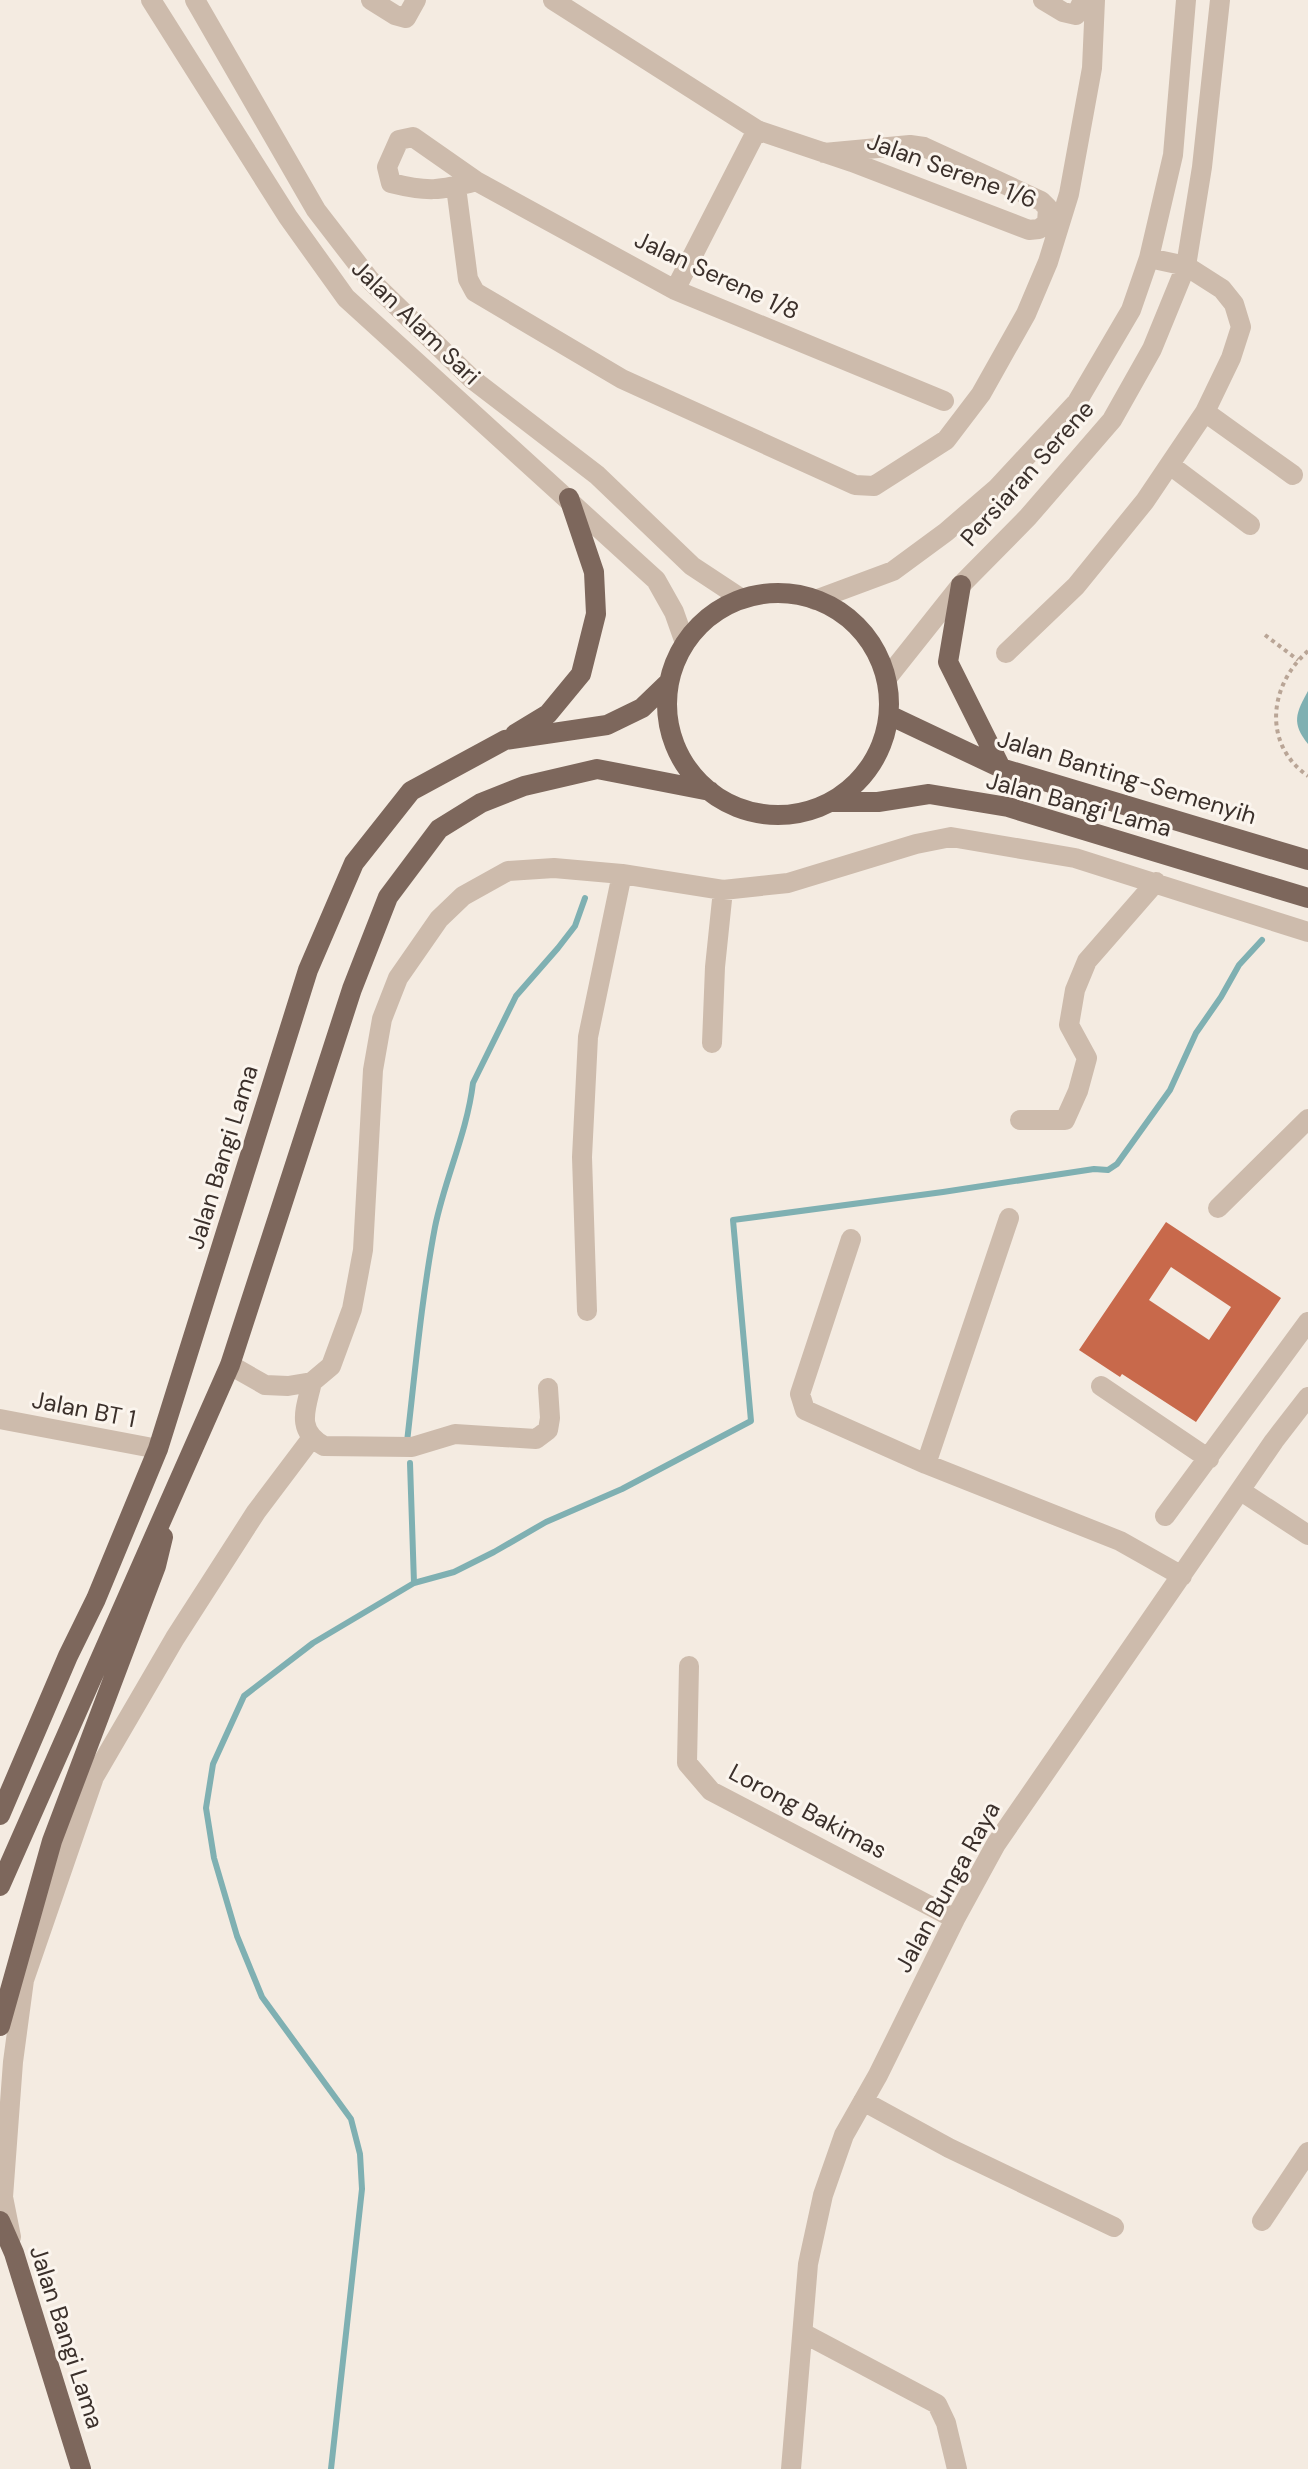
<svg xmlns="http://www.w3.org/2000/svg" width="1308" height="2469" font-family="'DM Sans',sans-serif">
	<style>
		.water { fill: #7fb0b2 }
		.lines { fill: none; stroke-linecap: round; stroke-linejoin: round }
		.stream { stroke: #7fb0b2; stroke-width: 6 }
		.building { fill: #c8694b; fill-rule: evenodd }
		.path { stroke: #b9a596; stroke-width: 4; stroke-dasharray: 4 4; stroke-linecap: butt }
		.minor { stroke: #cdbbac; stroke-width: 20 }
		.major { stroke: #7d675c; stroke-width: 20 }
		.labels { text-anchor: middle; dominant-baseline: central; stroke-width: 6; stroke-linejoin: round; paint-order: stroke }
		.street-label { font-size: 24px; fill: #3b302b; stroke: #fbf5ee }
	</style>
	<rect width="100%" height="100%" fill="#f4ebe1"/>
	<path class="water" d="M1308 691V744C1291 723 1296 713 1308 691Z"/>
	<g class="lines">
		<path class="stream" d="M407 1442C415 1372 422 1295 435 1227 445 1178 467 1133 473 1083L516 996 558 948 575 926 585 898
			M410 1463 414 1583
			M331 2469 362 2189 360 2154 351 2119 262 1997 237 1936 214 1858 206 1808 213 1764 244 1696 313 1643 414 1583 454 1572 494 1552 546 1522 622 1489 751 1421 733 1220 943 1192 1094 1169 1108 1170 1117 1164 1170 1090 1196 1033 1221 997 1239 965 1262 940"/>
	</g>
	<path class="building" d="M1166 1222 1281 1298 1196 1422 1122 1374 1120 1377 1079 1350ZM1171 1267 1231 1307 1209 1340 1149 1300Z"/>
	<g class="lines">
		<path class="path" d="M1265 635 1298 660
			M1308 651C1269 685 1262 744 1308 776"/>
		<path class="minor" d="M151 0 288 217 346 298 656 580 674 612 685 643
			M195 0 316 210 370 280 472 379 597 475 692 566 742 599
			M371 0 395 15 406 18 416 0
			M553 0 757 130 852 162 1029 230 1039 229 1047 223 1048 208 1041 201 924 147 910 145 824 153
			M1043 0 1063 12 1076 15 1083 0
			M476 181 413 137 399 140 387 167 391 183C427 192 440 191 476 181L675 290 944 401
			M456 187 468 279 475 292 622 379 855 485 874 486 946 440 981 394 1026 314 1048 262 1069 194 1092 68 1095 0
			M675 290 757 130
			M1205 412 1293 475
			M1170 465 1250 525
			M815 600 893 571 946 532 997 488 1077 402 1131 310 1149 258 1173 155 1186 0
			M1006 653 1076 586 1145 501 1205 412 1231 358 1241 327 1234 304 1222 289 1186 266 1149 258
			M887 678 961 585 1028 517 1112 420 1152 349 1186 266 1202 167 1220 0
			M712 1043 715 967 723 890
			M1020 1120H1065L1078 1091 1087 1058 1069 1025 1075 990 1087 961 1156 882
			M1218 1208 1308 1119
			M851 1239 800 1394 805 1410 926 1464 1120 1541 1182 1576
			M587 1311 582 1157 588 1037 622 874
			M230 1365 265 1385 288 1386 312 1382 331 1366 352 1309 363 1250 373 1070 382 1019 398 978 439 919 463 896 508 871 554 868 622 874 723 890 788 883 916 844 951 837 1075 858 1308 932
			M312 1382C306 1409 295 1430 324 1446L412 1447 455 1434 536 1439 548 1430 550 1418 548 1388
			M1101 1386 1209 1459
			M0 1419 158 1449
			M926 1464 1009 1218
			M1241 1491 1308 1535
			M1165 1516 1308 1322
			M689 1666 687 1763 711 1791 955 1919
			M863 2101 949 2148 1114 2227
			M1262 2221 1308 2152
			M11 2237 3 2197 13 2062 24 1980 94 1777 175 1638 256 1512 311 1439
			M803 2333 937 2404 946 2423 957 2469
			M791 2469 808 2264 823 2195 844 2135 878 2075 955 1919 996 1844 1274 1441 1308 1397"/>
		<path class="major" d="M961 585 948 662 1001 768
			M667 704a111 111 0 1 1 222 0a111 111 0 1 1-222 0Z
			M889 715 1001 768 1308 860
			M515 734 548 714 581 674 596 614 594 572 569 498
			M832 802H878L929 794 1008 807 1308 898
			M0 1815 68 1656 96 1599 158 1449 308 970 354 863 411 791 505 740 607 725 642 708 668 683
			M0 1886 230 1365 352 989 388 897 439 829 481 803 524 786 597 769 710 791
			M0 2026 52 1841 156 1566 163 1537
			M0 2221 14 2253 81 2469"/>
	</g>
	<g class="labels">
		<g class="street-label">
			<text transform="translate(952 170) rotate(20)">Jalan Serene 1/6</text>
			<text transform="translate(717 275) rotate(25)">Jalan Serene 1/8</text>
			<text transform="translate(416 322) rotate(44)">Jalan Alam Sari</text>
			<text transform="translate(1027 473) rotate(-48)">Persiaran Serene</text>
			<text transform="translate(1127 777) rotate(17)">Jalan Banting-Semenyih</text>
			<text transform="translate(1079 804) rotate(15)">Jalan Bangi Lama</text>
			<text transform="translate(222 1157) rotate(-73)">Jalan Bangi Lama</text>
			<text transform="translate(84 1409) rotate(11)">Jalan BT 1</text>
			<text transform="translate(808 1811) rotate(28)">Lorong Bakimas</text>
			<text transform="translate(947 1887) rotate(-61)">Jalan Bunga Raya</text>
			<text transform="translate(67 2337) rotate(72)">Jalan Bangi Lama</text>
		</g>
	</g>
</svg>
